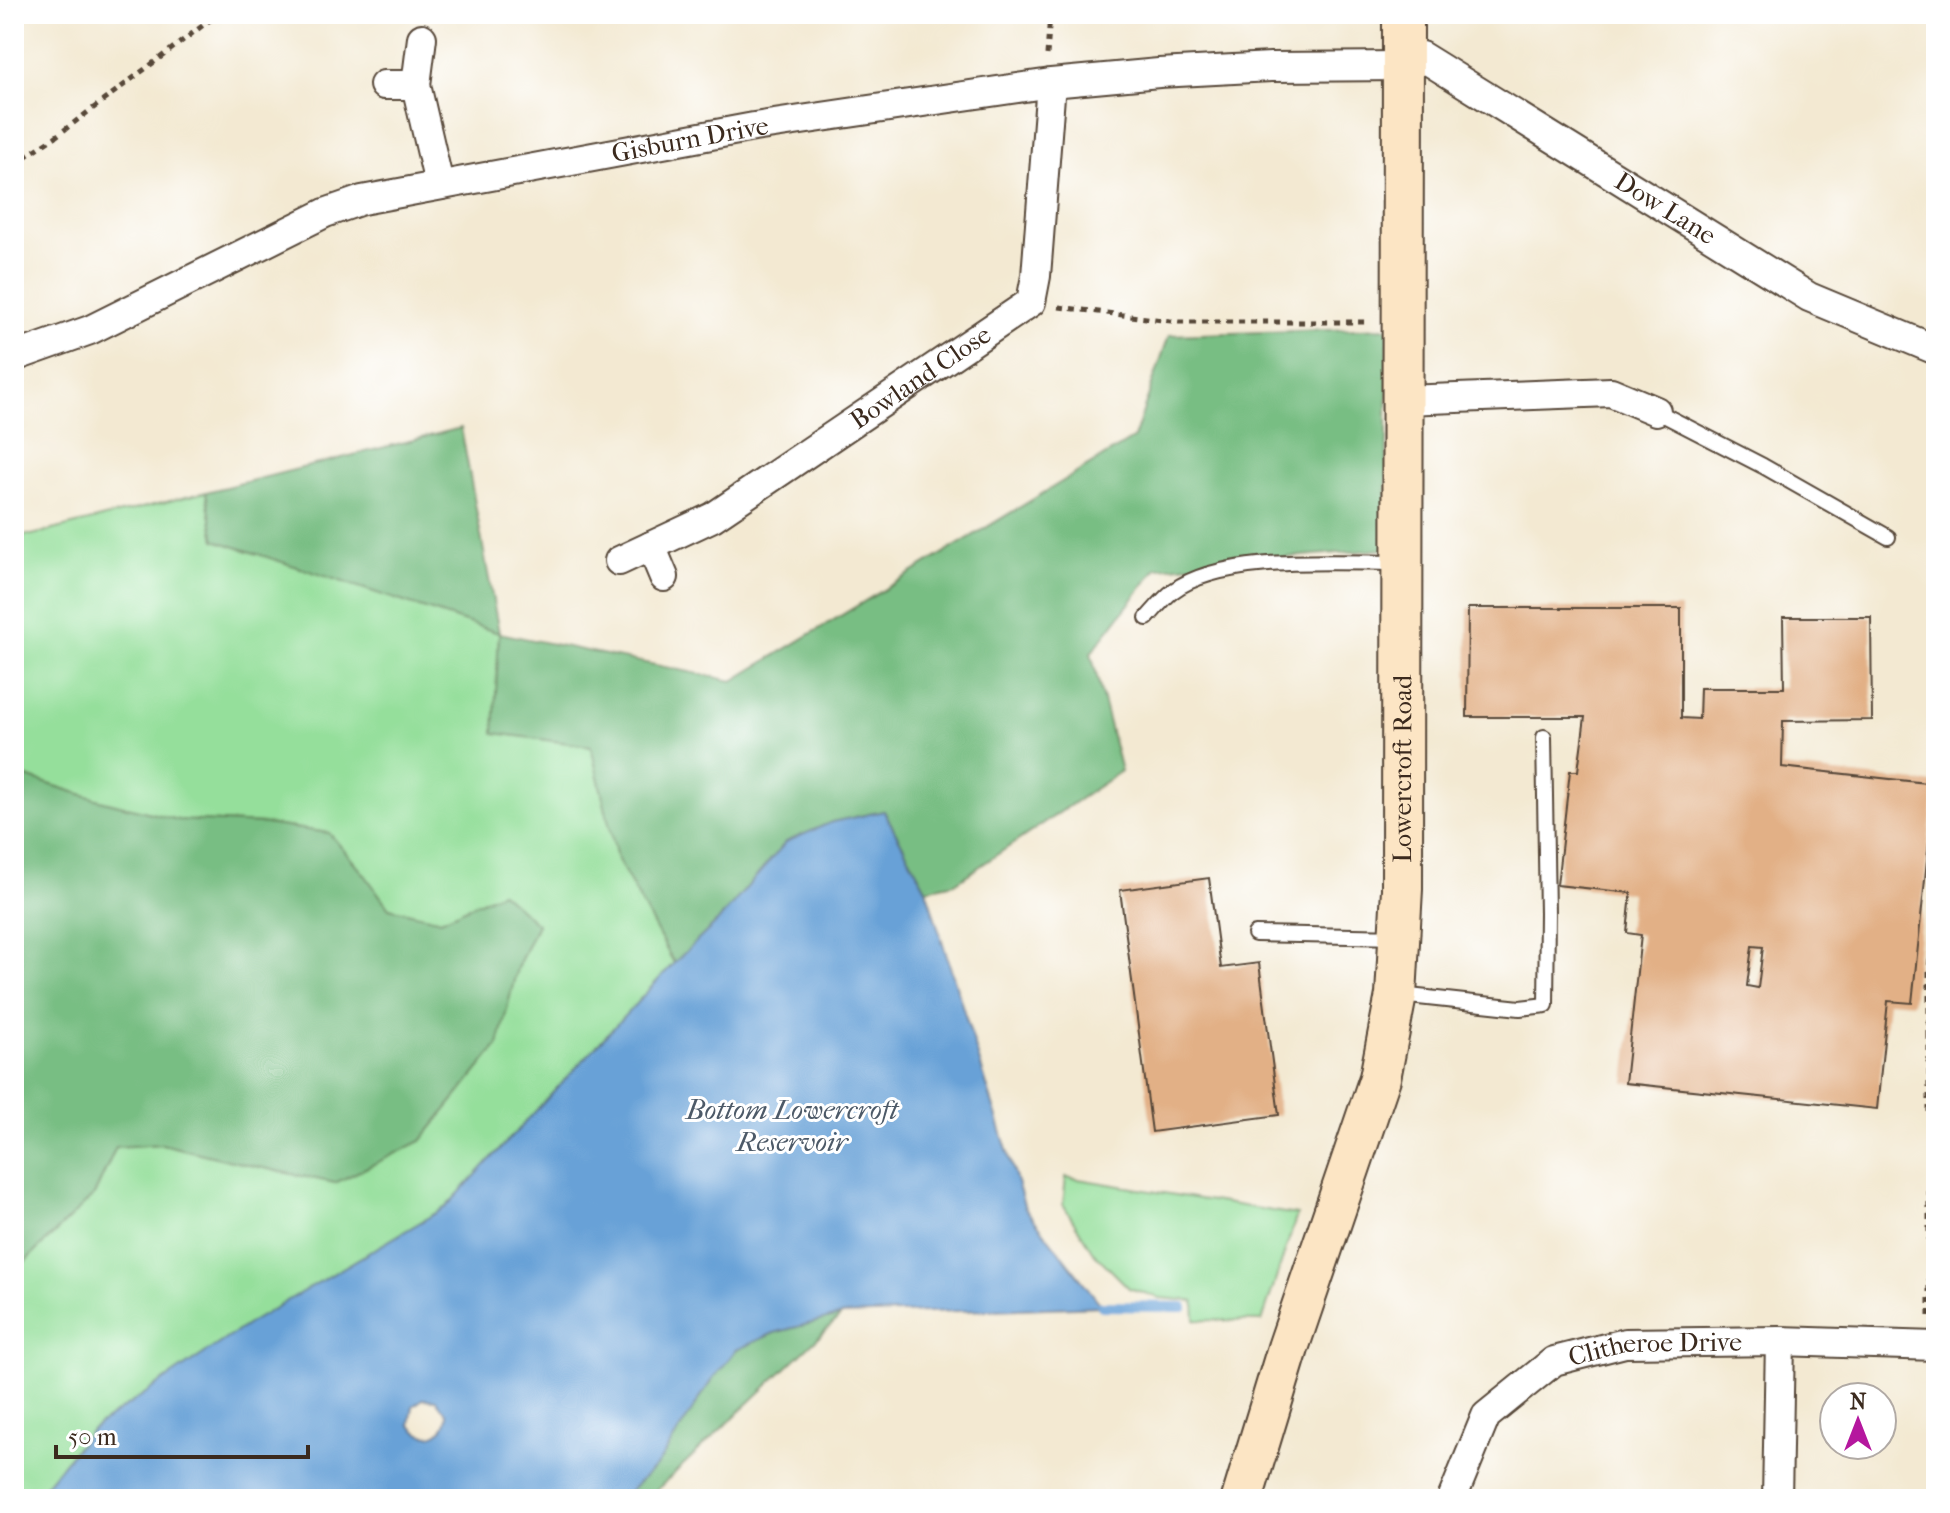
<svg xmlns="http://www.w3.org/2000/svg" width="1950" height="1513" font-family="'IM FELL French Canon',serif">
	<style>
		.green { fill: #95df9b; stroke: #68845c; stroke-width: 2 }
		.forest { fill: #78be83; stroke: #5a7450; stroke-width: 2 }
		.water { fill: #68a1d7; stroke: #52667a; stroke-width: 2; fill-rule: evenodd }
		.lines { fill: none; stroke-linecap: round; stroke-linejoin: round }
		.stream { stroke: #68a1d7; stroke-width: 10 }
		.building { fill: #e2b086; fill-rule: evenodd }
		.lane-casing { stroke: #574739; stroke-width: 18 }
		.street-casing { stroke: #574739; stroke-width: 32 }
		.secondary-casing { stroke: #574739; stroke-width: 44 }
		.path { stroke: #574739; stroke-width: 5; stroke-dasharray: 6 6; stroke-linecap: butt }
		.lane { stroke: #fff; stroke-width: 14 }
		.street { stroke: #fff; stroke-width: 28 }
		.secondary { stroke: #fce5c4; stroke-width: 40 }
		.labels { text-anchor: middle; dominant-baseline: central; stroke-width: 6; stroke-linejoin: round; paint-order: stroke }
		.street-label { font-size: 26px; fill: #3b2a1e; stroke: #fff }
		.water-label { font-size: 28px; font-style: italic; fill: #4d5a68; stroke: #fff }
	</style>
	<rect width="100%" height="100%" fill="#fff"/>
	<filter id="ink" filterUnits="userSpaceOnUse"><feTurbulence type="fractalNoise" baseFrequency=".0125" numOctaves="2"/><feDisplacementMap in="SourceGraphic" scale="16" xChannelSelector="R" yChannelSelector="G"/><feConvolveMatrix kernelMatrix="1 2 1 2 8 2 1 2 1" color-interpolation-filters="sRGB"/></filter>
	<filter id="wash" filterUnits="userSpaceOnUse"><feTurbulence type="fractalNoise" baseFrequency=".006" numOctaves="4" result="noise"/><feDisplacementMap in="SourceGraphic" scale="32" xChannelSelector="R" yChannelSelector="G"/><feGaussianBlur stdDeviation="1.8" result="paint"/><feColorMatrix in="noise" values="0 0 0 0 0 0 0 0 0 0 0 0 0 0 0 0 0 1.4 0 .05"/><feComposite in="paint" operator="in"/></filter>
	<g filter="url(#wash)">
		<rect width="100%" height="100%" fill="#f3e9d2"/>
		<path class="green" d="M206 492 215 540 499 633 495 733 591 746 617 858 674 963 446 1207 248 1324 91 1430 34 1499H14V1272L94 1195 116 1147 162 1144 249 1165 335 1183 421 1141 498 1045 517 968 537 925 501 893 441 920 389 908 365 875 329 833 265 824 178 820 96 799 14 773V535H32Z
			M1066 1177 1297 1215 1262 1321 1195 1320 1194 1301 1160 1298 1129 1288 1092 1251 1063 1204Z"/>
		<path class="forest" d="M1388 328 1386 549 1157 568 1091 653 1121 771 955 883 926 889 884 811 832 822 786 842 719 920 674 963 617 858 591 746 494 733 499 633 215 540 206 492 461 428 499 633 733 681 1134 438 1169 335Z
			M14 773 96 799 178 820 265 824 329 833 365 875 389 908 441 920 501 892 537 924 517 968 498 1045 421 1141 335 1183 249 1165 162 1144 116 1147 94 1195 14 1272Z
			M842 1315 647 1499H621L657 1465 711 1381 736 1350 774 1333Z"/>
		<path class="water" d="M884 811 926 889 1025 1208 1102 1306 842 1315 774 1333 736 1350 711 1381 657 1465 621 1499H34L91 1430 248 1324 446 1207 674 963 719 920 786 842 832 822ZM423 1399 436 1400 447 1414C447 1437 423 1444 410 1424L413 1406Z"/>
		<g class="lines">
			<path class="stream" d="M1102 1306 1183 1307"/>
		</g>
		<g id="blocks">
			<path class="building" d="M1468 608H1681V718L1699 719 1700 688H1784L1783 617H1871L1872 720 1783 721 1782 767 1935 784 1912 1003 1888 1001 1877 1109 1625 1083 1641 935 1627 933 1631 893 1557 885 1570 771H1578L1585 717H1467ZM1752 946 1763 947 1758 988 1747 986Z
				M1209 878 1221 968 1259 963 1279 1115 1152 1132 1120 890Z"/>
		</g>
	</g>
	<g filter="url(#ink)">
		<use href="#blocks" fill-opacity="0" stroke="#574739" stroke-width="2"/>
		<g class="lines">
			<defs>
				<path id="lane" d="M1656 411 1763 466 1888 537
					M1147 618C1155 609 1164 598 1173 591 1223 554 1339 563 1400 563
					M1255 934 1399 937
					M1400 995 1520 1008 1546 1005 1547 913 1544 737"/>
				<g id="street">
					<path id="s1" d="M1403 54 1421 56 1809 297 1936 350"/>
					<path d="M384 85H416L439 184"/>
					<path d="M416 85 422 38"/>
					<path id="s2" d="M14 357 90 330 325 213 362 200 754 127 1051 83 1159 73 1271 67 1403 66"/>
					<path d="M1404 400 1611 392 1656 411"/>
					<path d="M651 546 664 577"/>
					<path id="s3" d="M619 561 713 517 1031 302 1036 276 1051 83"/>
					<path id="s4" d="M1452 1499 1486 1416 1554 1361 1625 1343 1780 1341 1936 1346"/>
					<path d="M1777 1499 1780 1341"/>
				</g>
				<g id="secondary">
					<path id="s5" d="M1242 1499 1288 1348 1380 1078 1396 995 1402 889 1403 14"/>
				</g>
			</defs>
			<use href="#lane" class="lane-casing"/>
			<use href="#street" class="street-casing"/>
			<use href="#secondary" class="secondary-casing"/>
			<path class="path" d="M1047 55 1050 14
				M14 164 55 137 218 14
				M1059 307 1179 322H1368
				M1929 1037V969L1936 887
				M1929 1316V1037L1936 1035"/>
			<use href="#lane" class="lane"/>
			<use href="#street" class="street"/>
			<use href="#secondary" class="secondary"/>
		</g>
	</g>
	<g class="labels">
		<g class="street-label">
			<text stroke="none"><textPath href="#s2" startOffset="716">Gisburn Drive</textPath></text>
			<text stroke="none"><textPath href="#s1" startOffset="306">Dow Lane</textPath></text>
			<text stroke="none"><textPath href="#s3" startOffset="354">Bowland Close</textPath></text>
			<text stroke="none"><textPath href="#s5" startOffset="754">Lowercroft Road</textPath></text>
			<text stroke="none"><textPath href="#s4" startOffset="280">Clitheroe Drive</textPath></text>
		</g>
		<g class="water-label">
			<text x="792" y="1109">Bottom Lowercroft<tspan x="792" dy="32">Reservoir</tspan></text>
		</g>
	</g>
	<rect width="1950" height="1513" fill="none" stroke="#fff" stroke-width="48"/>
	<g transform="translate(1858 1421)"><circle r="38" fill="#ffffff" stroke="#b1aaa5" stroke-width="2"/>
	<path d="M0-6L14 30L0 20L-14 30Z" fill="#b5179e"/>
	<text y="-12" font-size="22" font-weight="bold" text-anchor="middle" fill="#3b2a1e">N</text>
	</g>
	<path d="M56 1445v12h252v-12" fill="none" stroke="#3b2a1e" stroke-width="4"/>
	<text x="68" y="1445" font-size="24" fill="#3b2a1e" stroke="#ffffff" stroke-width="6" paint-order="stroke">50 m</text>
</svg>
